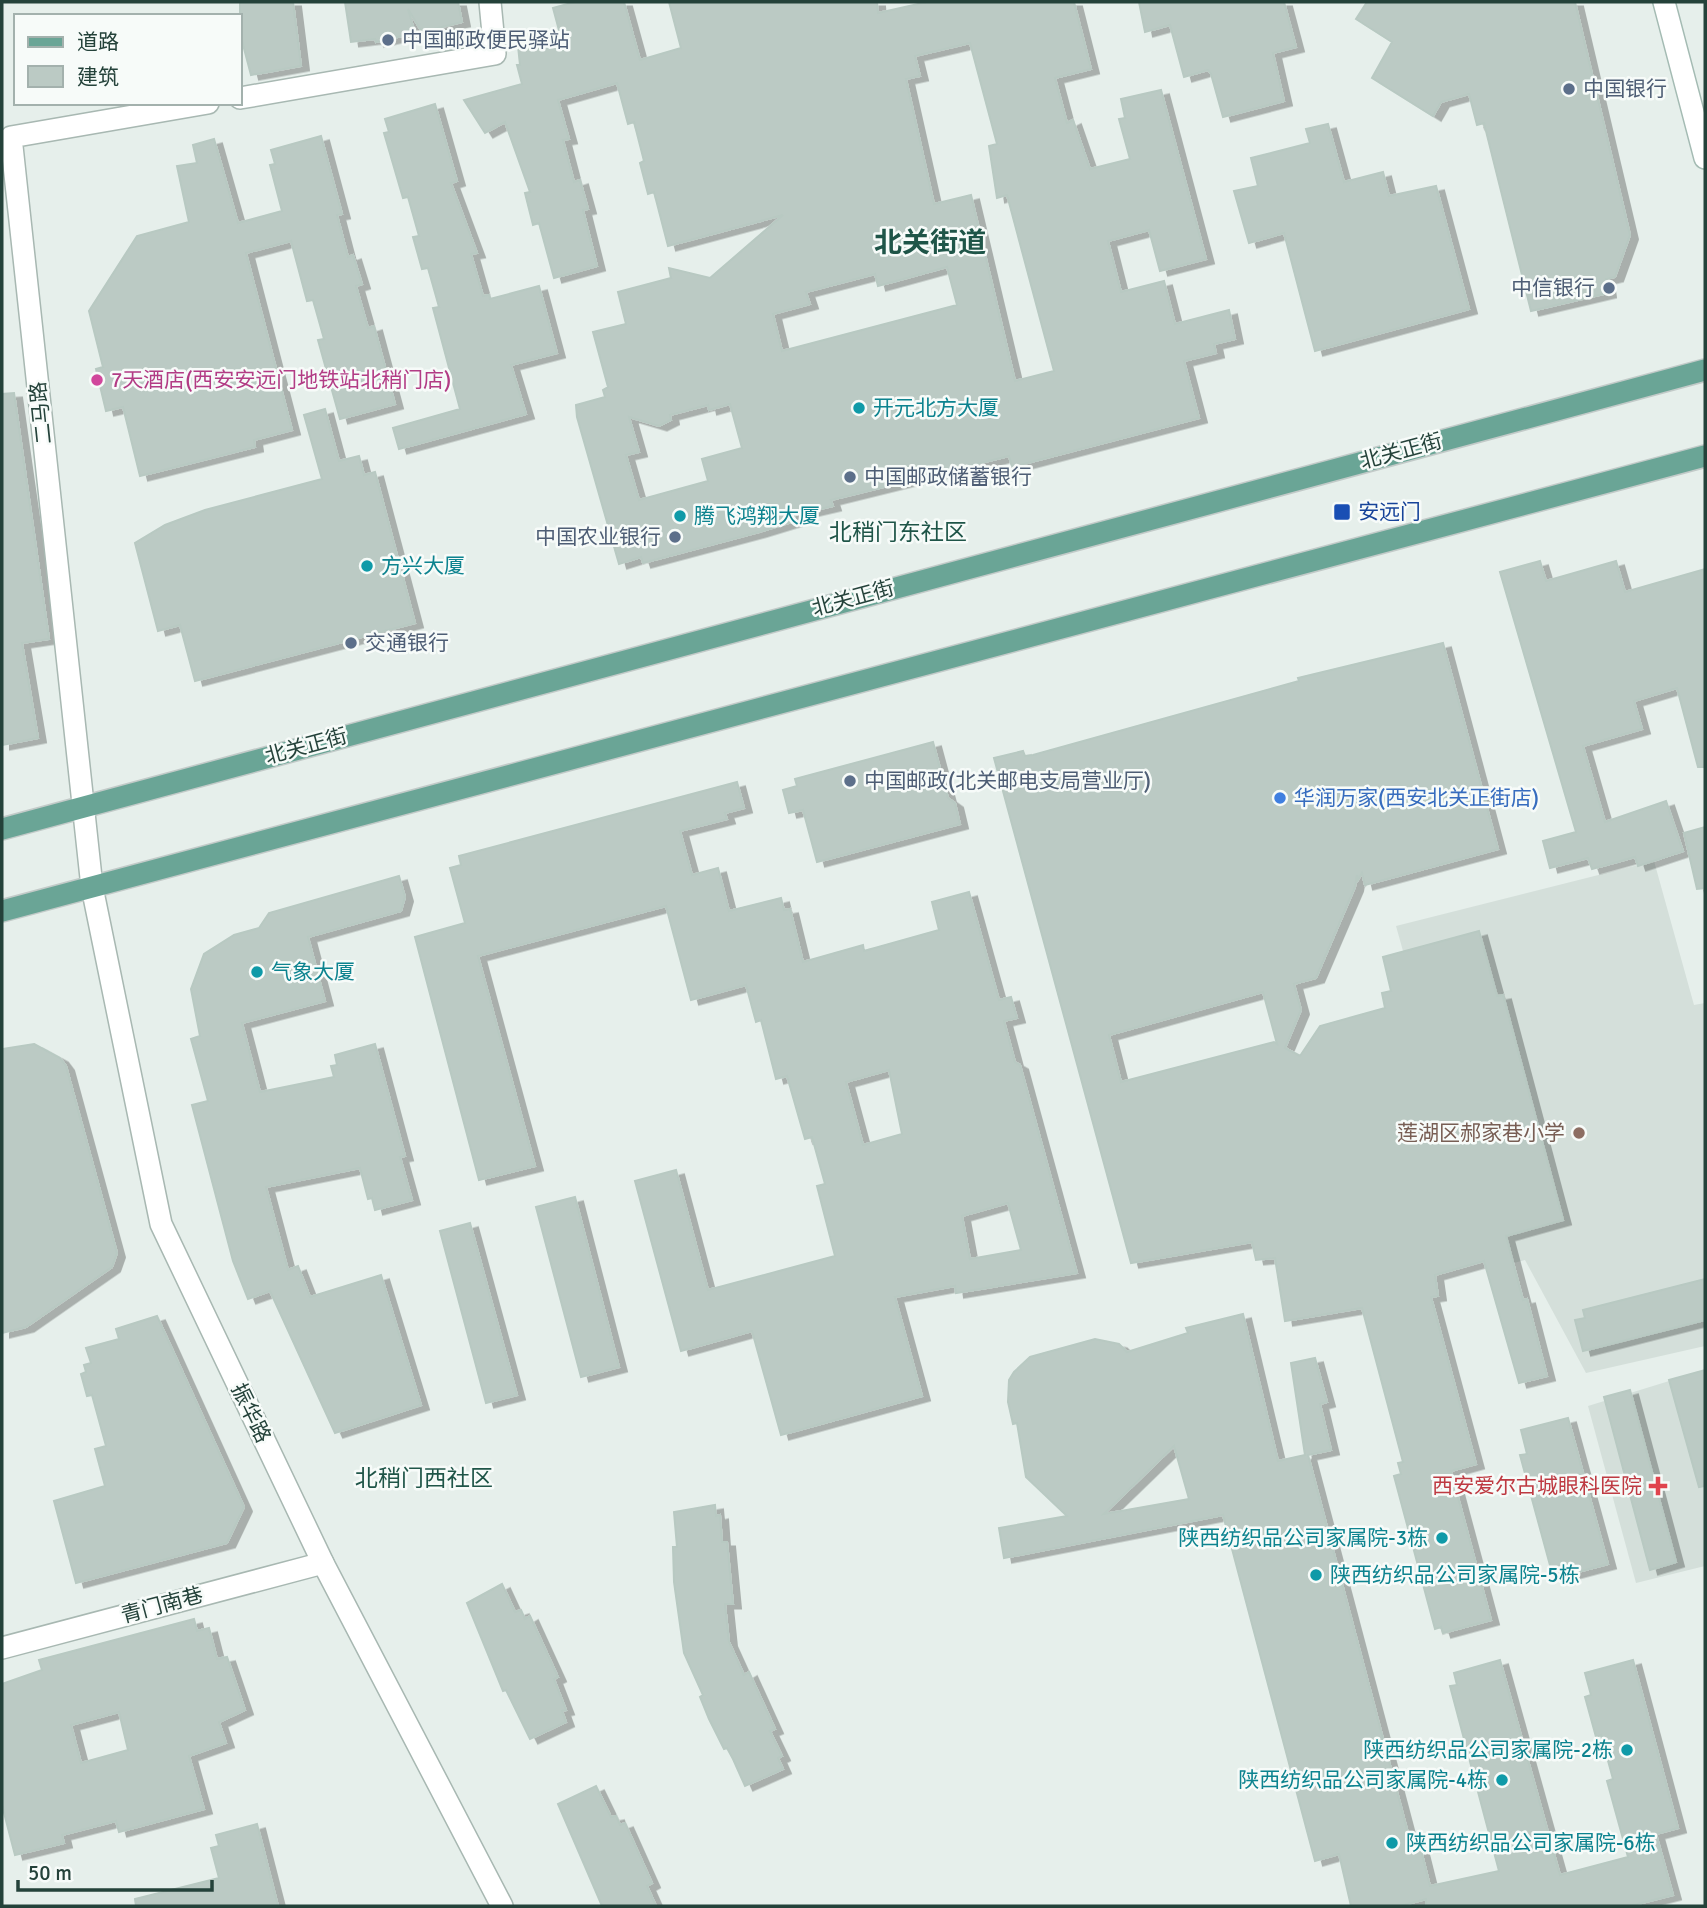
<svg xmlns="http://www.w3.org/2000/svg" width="1707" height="1908" font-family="Signika,'Noto Sans SC',sans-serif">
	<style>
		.built { fill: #d4dfda }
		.building { fill: #bbcac4; stroke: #b8c9c2; stroke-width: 2; fill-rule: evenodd; filter: url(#shadow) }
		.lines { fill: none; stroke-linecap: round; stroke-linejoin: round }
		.minor-casing { stroke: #a8b8b2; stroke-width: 24 }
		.tertiary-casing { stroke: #a8b8b2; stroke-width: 24 }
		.secondary-casing { stroke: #a4bbb3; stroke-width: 24 }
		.primary-casing { stroke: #c2cac8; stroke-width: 24 }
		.minor { stroke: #fff; stroke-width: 21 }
		.tertiary { stroke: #fff; stroke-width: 21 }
		.secondary { stroke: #fff; stroke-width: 21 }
		.primary { stroke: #6aa596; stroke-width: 21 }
		.service-dot { fill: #5c6f8a; stroke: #f7fbf9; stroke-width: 2.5 }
		.hotel-dot { fill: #d1479c; stroke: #f7fbf9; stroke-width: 2.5 }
		.culture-dot { fill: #0f9aa8; stroke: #f7fbf9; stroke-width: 2.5 }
		.transit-dot { fill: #1a4fb4; stroke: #f7fbf9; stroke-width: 2.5 }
		.shop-dot { fill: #3f7fe0; stroke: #f7fbf9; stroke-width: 2.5 }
		.education-dot { fill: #8d6e63; stroke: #f7fbf9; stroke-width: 2.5 }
		.health-dot { fill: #e0444e; stroke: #f7fbf9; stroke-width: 2.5 }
		.labels { text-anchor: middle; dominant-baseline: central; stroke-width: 5; stroke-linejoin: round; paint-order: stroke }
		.service-label { font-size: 21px; fill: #4e5e75; stroke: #f7fbf9; text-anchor: start }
		.hotel-label { font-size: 21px; fill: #b23c85; stroke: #f7fbf9; text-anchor: start }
		.culture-label { font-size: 21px; fill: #0d838f; stroke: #f7fbf9; text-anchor: start }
		.street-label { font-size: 21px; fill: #24423a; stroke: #f7fbf9 }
		.transit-label { font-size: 21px; fill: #164399; stroke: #f7fbf9; text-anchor: start }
		.shop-label { font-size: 21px; fill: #366cbe; stroke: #f7fbf9; text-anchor: start }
		.education-label { font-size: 21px; fill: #785e54; stroke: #f7fbf9; text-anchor: end }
		.health-label { font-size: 21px; fill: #be3a42; stroke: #f7fbf9; text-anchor: end }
		.neighbourhood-label { font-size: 23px; fill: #1f5548; stroke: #f7fbf9 }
		.district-label { font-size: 28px; font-weight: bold; fill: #1f5548; stroke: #f7fbf9 }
	</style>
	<defs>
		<filter id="shadow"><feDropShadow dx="8" dy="4.5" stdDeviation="0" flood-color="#0004"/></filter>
	</defs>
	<rect width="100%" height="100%" fill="#e6efeb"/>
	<path class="built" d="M1654 861 1694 1005 1705 1003V1346L1586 1373 1525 1260 1492 1269 1396 926Z
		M1705 1370V1566L1636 1583 1588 1406Z"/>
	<path class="building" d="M240 2H293L301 66 251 75 240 33Z
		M345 2H458L462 22 422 32 408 9 415 33 376 42 375 39 351 42Z
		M575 2H624L640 60 681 48 669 2H877L878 13 927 2H1074L1091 69 1055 78 1067 123 1073 120 1090 169 1130 159 1119 119 1125 118 1121 99 1161 90 1206 259 1160 271 1149 230 1108 241 1121 292 1164 281 1175 324 1229 310 1235 339 1214 344 1216 353 1184 361 1199 418 1012 467 1009 456 831 500 833 506 794 515 795 521 759 532 643 563 641 557 619 564 577 417 576 405 605 397 603 390 608 387 593 332 626 324 618 292 671 278 669 268 710 278 783 215 668 246 654 192 648 194 640 163 644 161 634 122 628 124 617 83 558 100 569 139 563 140 574 182 580 180 588 209 583 210 597 266 554 278 539 223 533 225 525 193 530 192 505 122 485 133 464 100 522 84 517 65H520L518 46 560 34 553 8ZM970 43 997 144 989 146 997 198 1007 195 1054 371 1015 381 971 195 934 204 906 79 920 76 915 56ZM947 267 957 305 782 351 773 314 810 304 806 292 875 274 878 286ZM730 404 742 448 702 459 708 481 639 500 626 455 639 452 629 417 659 426 671 420 670 415 708 405 709 410Z
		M1139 2H1284L1296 47 1273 53 1284 101 1223 117 1211 74 1208 70 1184 77 1170 25 1145 32Z
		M1367 2H1575L1630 235 1615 277 1606 279 1608 293 1531 311 1484 123 1477 125 1469 94 1441 102 1433 116 1372 78 1392 42 1356 19Z
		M435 104 457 181 451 183 477 253 471 254 483 296 489 295 490 299 539 286 557 353 511 365 526 414 399 449 393 428 460 409 433 308 439 307 428 268 422 269 413 237 419 236 408 197 403 198 384 133 389 132 385 119Z
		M1328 124 1344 182 1383 172 1389 196 1436 186 1469 309 1315 351 1284 233 1249 243 1234 191 1258 186 1251 158 1310 143 1306 129Z
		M321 136 342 214 337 215 348 257 353 255 362 284 356 286 368 328 374 326 395 404 340 419 318 340 324 339 313 300 307 301 291 241 246 253 292 430 254 440 255 447 140 476 123 407 106 411 96 369 103 367 89 311 137 236 189 222 177 166 197 163 193 145 214 139 238 223 282 211 270 165 275 164 271 150Z
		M14 393 49 639 22 643 38 738 2 745V394Z
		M325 409 339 461 359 456 364 475 375 472 415 623 195 681 180 625 158 631 135 543 165 525 205 510 322 479 304 415Z
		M1540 561 1546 581 1616 561 1625 592 1705 569V767H1698L1677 688 1634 701 1642 729 1583 746 1605 822 1666 801 1683 851 1638 866 1635 857 1592 869 1588 858 1550 868 1543 841 1576 832 1500 572Z
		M1443 643 1498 849 1365 885 1362 873 1358 880 1357 875 1355 887 1316 978 1294 984 1301 1010 1285 1048 1300 1056 1320 1026 1385 1008 1382 993 1391 991 1383 957 1479 931 1497 996 1503 995 1563 1220 1506 1236 1523 1300 1527 1299 1547 1376 1519 1383 1484 1261 1435 1275 1438 1296 1431 1297 1476 1464 1451 1471 1491 1620 1443 1633 1441 1627 1435 1629 1394 1476 1401 1474 1398 1463 1403 1462 1362 1308 1285 1321 1275 1258 1256 1260 1252 1242 1131 1263 994 758 1023 751 1025 756 1033 755 1299 681 1298 678ZM1263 992 1277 1044 1274 1042 1121 1082 1109 1035Z
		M933 742 948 798 955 803 960 824 817 862 803 810 789 813 783 790 797 786 795 779Z
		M737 782 744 808 725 813 727 819 680 831 692 875 718 868 729 911 781 898 784 910 790 909 803 962 863 945 864 951 939 930 932 902 969 892 999 1000 1011 997 1017 1018 1004 1021 1015 1062 1020 1065 1077 1273 956 1293 955 1286 895 1297 922 1396 781 1435 752 1331 681 1351 635 1181 676 1170 708 1290 835 1256 817 1186 825 1184 812 1137 805 1139 787 1076 776 1079 761 1020 756 1022 746 985 691 1000 666 906 478 956 535 1166 479 1180 415 937 465 923 450 868 461 865 459 856ZM889 1070 902 1134 863 1145 846 1082ZM1008 1203 1021 1250 970 1259 962 1216Z
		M1705 827V888L1697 889 1684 833Z
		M399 876 405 897 401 911 308 937 325 1001 242 1023 260 1092 334 1077 331 1066 337 1065 335 1055 375 1044 405 1156 400 1157 412 1200 375 1210 372 1198 368 1199 360 1168 266 1187 288 1270 298 1266 310 1297 381 1275 421 1405 335 1433 270 1291 248 1299 233 1261 192 1105 208 1101 191 1039 200 1036 191 989 204 954 234 935 259 928 269 913Z
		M34 1044 60 1058 66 1066 117 1253 112 1267 26 1327 2 1333V1049Z
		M575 1197 619 1367 581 1377 536 1207Z
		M470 1223 517 1395 486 1403 440 1231Z
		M1705 1279V1320L1583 1351 1575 1320 1585 1318 1583 1310Z
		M1243 1314 1278 1461 1305 1455 1291 1363 1315 1358 1327 1402 1320 1404 1331 1450 1308 1455 1413 1852 1421 1850 1430 1886 1499 1871 1450 1686 1457 1685 1454 1673 1500 1660 1560 1875 1628 1857 1607 1781 1613 1779 1601 1735 1596 1737 1585 1697 1591 1695 1585 1673 1633 1660 1678 1828 1656 1834 1673 1895 1630 1906H1426V1899L1400 1906H1351L1339 1854 1315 1861 1223 1515 1004 1558 999 1528 1067 1516 1026 1477 1017 1423 1013 1424 1008 1402 1009 1380 1014 1372 1030 1357 1095 1339 1119 1344 1127 1352 1188 1333 1186 1328ZM1174 1446 1189 1499 1104 1514 1110 1508Z
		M157 1316 244 1507 227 1543 76 1583 54 1501 105 1486 95 1449 106 1446 92 1395 87 1396 81 1374 86 1372 84 1365 91 1363 86 1348 119 1339 116 1329Z
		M1705 1370V1486L1699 1487 1669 1380Z
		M1630 1390 1676 1562 1650 1570 1604 1397Z
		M1568 1418 1608 1564 1559 1577 1556 1567 1551 1569 1520 1455 1527 1454 1521 1430Z
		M715 1505 716 1516 720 1515 722 1542H727L733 1604H725L729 1642 744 1675 749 1672 775 1729 770 1731 782 1756 778 1758 783 1769 745 1786 733 1759 727 1748 724 1749 709 1719 700 1697 703 1695 684 1653 674 1582 673 1547H677L674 1512Z
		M502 1584 515 1612 521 1610 525 1619 530 1616 558 1677 554 1679 566 1710 562 1711 566 1722 530 1739 506 1690 503 1691 467 1603Z
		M194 1619 197 1631 209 1628 217 1659 227 1657 245 1710 219 1722 226 1743 189 1756 204 1809 119 1832 116 1821 62 1835 64 1843 15 1855 2 1805V1684L42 1670 39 1660ZM119 1712 128 1750 81 1763 71 1725Z
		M596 1786 611 1817 616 1816 620 1825 625 1823 652 1883 647 1886 656 1906H602L558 1804Z
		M257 1824 278 1906H136L135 1899 219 1878 211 1848 219 1846 216 1835Z"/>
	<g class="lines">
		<defs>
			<path id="minor" d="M240 98 495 54 490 2
				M92 887 11 137 208 103
				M2 1648 323 1563"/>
			<path id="tertiary" d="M92 887 161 1224 323 1563 502 1906"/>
			<path id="secondary" d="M1664 2 1705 158"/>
			<path id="primary" d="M2 829 1705 370
				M2 911 1705 456"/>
		</defs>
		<use href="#minor" class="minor-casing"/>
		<use href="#tertiary" class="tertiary-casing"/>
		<use href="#secondary" class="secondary-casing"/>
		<use href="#primary" class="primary-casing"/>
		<use href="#minor" class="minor"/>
		<use href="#tertiary" class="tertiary"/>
		<use href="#secondary" class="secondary"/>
		<use href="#primary" class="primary"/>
	</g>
	<g class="service-dot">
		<circle cx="388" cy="40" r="7"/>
		<circle cx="1569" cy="89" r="7"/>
		<circle cx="1609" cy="288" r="7"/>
		<circle cx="850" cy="477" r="7"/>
		<circle cx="675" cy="537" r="7"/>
		<circle cx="351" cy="643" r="7"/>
		<circle cx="850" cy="781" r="7"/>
	</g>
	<circle class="hotel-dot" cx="97" cy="380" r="7"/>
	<g class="culture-dot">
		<circle cx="859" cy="408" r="7"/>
		<circle cx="680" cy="516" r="7"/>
		<circle cx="367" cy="566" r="7"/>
		<circle cx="257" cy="972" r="7"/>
		<circle cx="1442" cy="1538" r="7"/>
		<circle cx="1316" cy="1575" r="7"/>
		<circle cx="1627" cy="1750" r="7"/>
		<circle cx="1502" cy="1780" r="7"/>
		<circle cx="1392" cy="1843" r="7"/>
	</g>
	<rect class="transit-dot" x="1333" y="503" width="18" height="18" rx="3.5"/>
	<circle class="shop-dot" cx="1280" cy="798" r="7"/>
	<circle class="education-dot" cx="1579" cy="1133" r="7"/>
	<path class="health-dot" d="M1654.5 1475.5h7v7h7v7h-7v7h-7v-7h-7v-7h7z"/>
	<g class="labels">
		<g class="service-label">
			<text x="402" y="40">中国邮政便民驿站</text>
			<text x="1583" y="89">中国银行</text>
			<text x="1595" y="288" text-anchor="end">中信银行</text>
			<text x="864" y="477">中国邮政储蓄银行</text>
			<text x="661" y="537" text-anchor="end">中国农业银行</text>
			<text x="365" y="643">交通银行</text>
			<text x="864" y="781">中国邮政(北关邮电支局营业厅)</text>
		</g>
		<g class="hotel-label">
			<text x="111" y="380">7天酒店(西安安远门地铁站北稍门店)</text>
		</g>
		<g class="culture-label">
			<text x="873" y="408">开元北方大厦</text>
			<text x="694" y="516">腾飞鸿翔大厦</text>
			<text x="381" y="566">方兴大厦</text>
			<text x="271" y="972">气象大厦</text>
			<text x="1428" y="1538" text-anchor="end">陕西纺织品公司家属院-3栋</text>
			<text x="1330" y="1575">陕西纺织品公司家属院-5栋</text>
			<text x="1613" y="1750" text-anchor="end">陕西纺织品公司家属院-2栋</text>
			<text x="1488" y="1780" text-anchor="end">陕西纺织品公司家属院-4栋</text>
			<text x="1406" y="1843">陕西纺织品公司家属院-6栋</text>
		</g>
		<g class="street-label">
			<text transform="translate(41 413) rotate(-96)">二马路</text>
			<text transform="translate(1401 451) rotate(-15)">北关正街</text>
			<text transform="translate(853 598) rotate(-15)">北关正街</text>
			<text transform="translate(306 746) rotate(-15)">北关正街</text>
			<text transform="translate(251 1413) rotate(64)">振华路</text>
			<text transform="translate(162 1605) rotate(-15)">青门南巷</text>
		</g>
		<g class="transit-label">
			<text x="1358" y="512">安远门</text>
		</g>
		<g class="shop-label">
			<text x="1294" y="798">华润万家(西安北关正街店)</text>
		</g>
		<g class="education-label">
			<text x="1565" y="1133">莲湖区郝家巷小学</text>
		</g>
		<g class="health-label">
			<text x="1642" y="1486">西安爱尔古城眼科医院</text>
		</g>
		<g class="neighbourhood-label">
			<text x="898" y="532">北稍门东社区</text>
			<text x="424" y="1478">北稍门西社区</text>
		</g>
		<g class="district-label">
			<text x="930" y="243">北关街道</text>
		</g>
	</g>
	<rect width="1707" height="1908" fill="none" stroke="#24423a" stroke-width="7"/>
	<rect x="14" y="14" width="228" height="91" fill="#f7fbf9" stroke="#a3b1ad" stroke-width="2"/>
	<rect x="28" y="37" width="35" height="10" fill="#6aa596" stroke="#a3b1ad" stroke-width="2"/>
	<text x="77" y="49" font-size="21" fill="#24423a">道路</text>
	<rect x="28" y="66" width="35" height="21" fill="#bbcac4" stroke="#a3b1ad" stroke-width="2"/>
	<text x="77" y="84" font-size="21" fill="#24423a">建筑</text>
	<path d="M18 1880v10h194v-10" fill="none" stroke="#24423a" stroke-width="3.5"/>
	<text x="28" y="1880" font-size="21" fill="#24423a" stroke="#f7fbf9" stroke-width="5" paint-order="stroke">50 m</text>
</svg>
